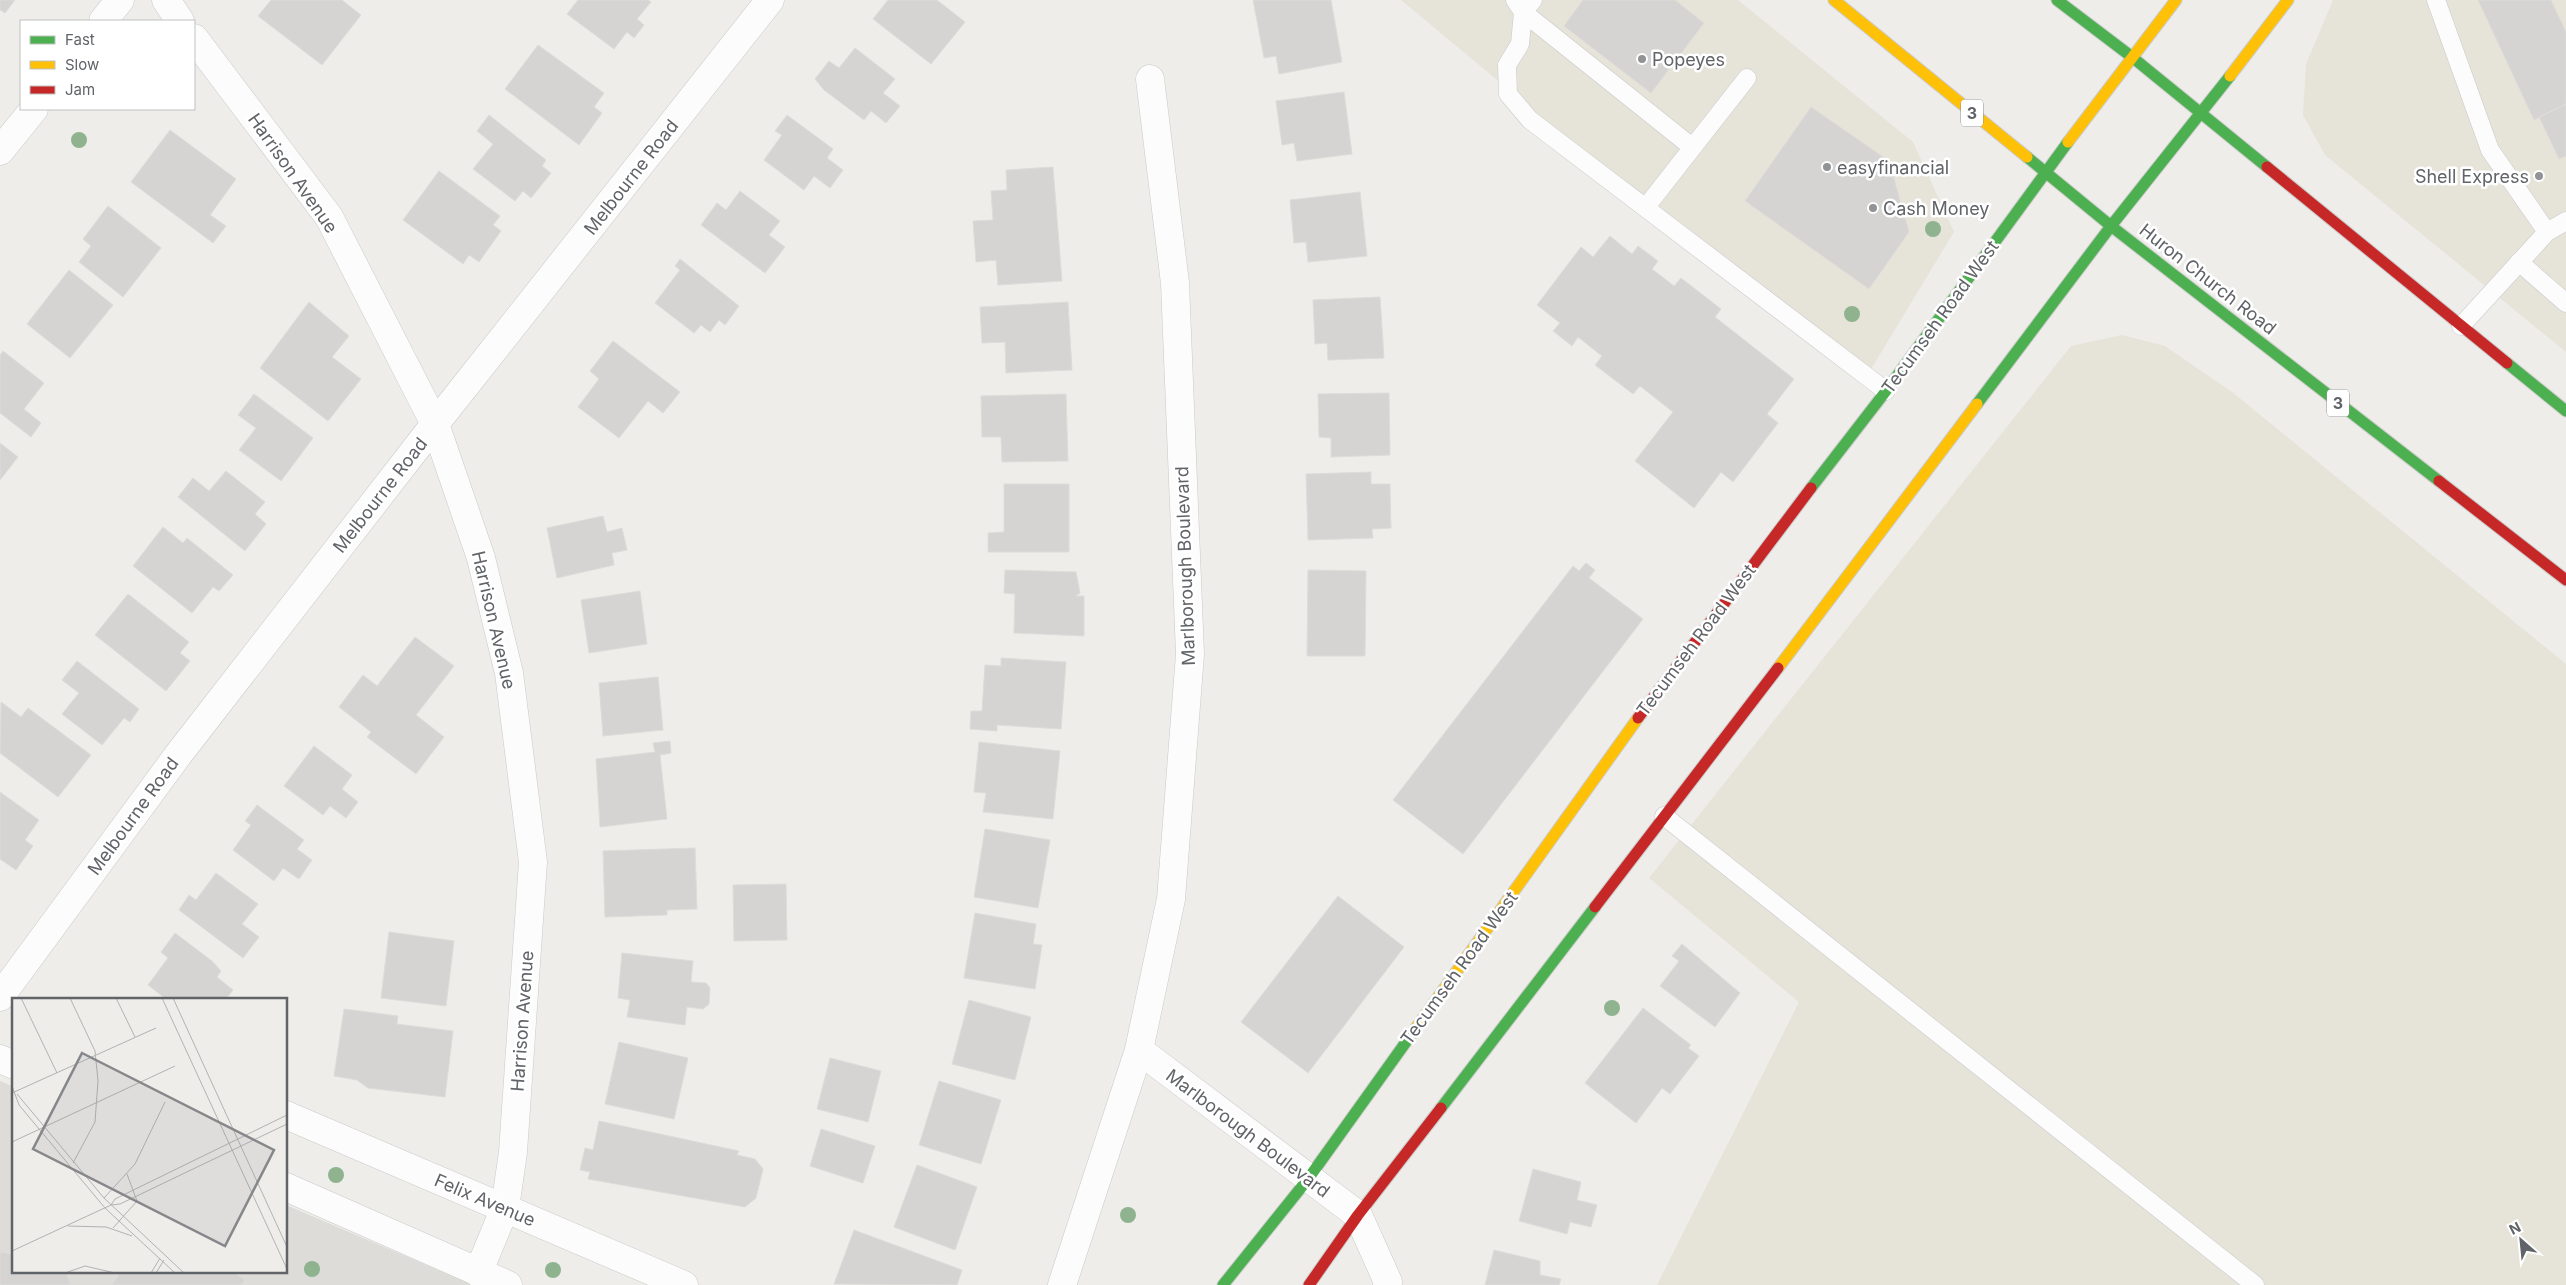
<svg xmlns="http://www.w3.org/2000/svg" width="2566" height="1285" font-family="Inter,sans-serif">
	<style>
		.commercial { fill: #e6e3d9 }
		.education { fill: #dedcd9 }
		.building { fill: #d5d4d3; stroke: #dedcd9 }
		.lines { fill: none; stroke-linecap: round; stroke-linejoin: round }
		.lane-casing { stroke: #c9c9c9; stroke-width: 19 }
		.street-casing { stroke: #c9c9c9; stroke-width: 29 }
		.fast-casing { stroke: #cbcbcb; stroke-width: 13 }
		.slow-casing { stroke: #cbcbcb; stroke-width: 13 }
		.jam-casing { stroke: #cbcbcb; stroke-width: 13 }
		.lane { stroke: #fcfcfc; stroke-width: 18 }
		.street { stroke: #fcfcfc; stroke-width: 28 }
		.fast { stroke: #4caf50; stroke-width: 11 }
		.slow { stroke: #ffc107; stroke-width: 11 }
		.jam { stroke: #c62828; stroke-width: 11 }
		.tree { fill: #8fb38f }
		.poi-dot { fill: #929395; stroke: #fff; stroke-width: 2 }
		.labels { text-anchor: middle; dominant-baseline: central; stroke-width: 5; stroke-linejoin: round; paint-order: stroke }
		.shield { fill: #fff; stroke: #909295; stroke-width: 1 }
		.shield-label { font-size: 16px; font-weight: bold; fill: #606367 }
		.poi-label { font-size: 18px; fill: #606367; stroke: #fff; text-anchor: start }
		.street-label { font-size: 18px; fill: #606367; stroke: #fff }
		.inset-road { fill: none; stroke: #b1b2b2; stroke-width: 1 }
		.view { fill: #86878a; fill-opacity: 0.15; stroke: #86878a; stroke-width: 2.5 }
		.inset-edge { fill: none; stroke: #606367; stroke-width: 2.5 }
	</style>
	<rect width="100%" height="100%" fill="#eeedea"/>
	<path class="commercial" d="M1401 0H1738L1913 142 1954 232 1862 384Z
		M2333 0H2566V352L2325 155 2303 115 2306 64Z
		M2122 335 2165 346 2232 392 2566 664V1285H1657L1799 1002 1649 878 2071 346Z"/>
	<path class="education" d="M0 1081 14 1087V1271H286V1205L473 1285H0Z"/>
	<path class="building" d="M0 0H15L5 13 0 10Z
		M271 0H342L361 15 322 65 258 16Z
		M578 0H648L651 2 637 19 644 25 634 38 627 32 614 49 567 14Z
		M888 0H937L965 22 931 64 873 19Z
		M1253 0H1331L1342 62 1279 74 1276 56 1264 58Z
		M1583 0H1675L1704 23 1651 93 1564 26Z
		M2478 0H2551L2566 32V104L2534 120Z
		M538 45 604 93 594 107 602 113 579 145 505 89Z
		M855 48 895 79 883 93 900 106 886 123 871 111 864 120 824 90 815 79 829 61 839 68Z
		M1344 92 1352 154 1297 161 1294 143 1282 145 1276 101Z
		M2566 104V156L2559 159 2539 117Z
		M1811 107 1889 161 1909 232 1869 289 1745 201Z
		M489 115 546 160 542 166 551 173 531 198 523 191 515 201 473 169 493 144 477 131Z
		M787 115 833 149 827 158 843 170 830 188 814 176 804 190 764 160 782 135 775 131Z
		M170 130 236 179 210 215 226 226 213 243 131 182Z
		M1053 167 1062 281 998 285 996 260 976 262 973 221 993 220 991 191 1007 190 1006 170Z
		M439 171 500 216 493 225 501 231 479 262 469 255 463 264 403 220Z
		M740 191 780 221 769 235 785 247 765 273 701 225 717 203 726 210Z
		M1360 192 1367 256 1308 262 1306 242 1294 243 1290 200Z
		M108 206 161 248 123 297 79 262 91 246 83 239Z
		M1610 236 1632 254 1638 246 1658 261 1652 269 1674 286 1681 278 1721 309 1715 317 1794 379 1767 414 1778 423 1733 482 1721 472 1694 508 1635 461 1673 412 1640 386 1633 394 1595 365 1602 356 1578 337 1572 346 1553 331 1560 323 1537 305 1581 247 1593 257Z
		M680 259 739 306 725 325 719 320 710 332 701 325 694 333 655 303 680 270 675 266Z
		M69 270 113 305 70 358 27 324Z
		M1380 297 1384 358 1328 360 1327 343 1315 344 1313 300Z
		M309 302 349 336 332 357 361 379 328 421 260 368Z
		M1068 302 1072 370 1006 373 1005 342 982 343 980 307Z
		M613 341 680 392 663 413 648 401 619 438 578 407 599 379 590 371Z
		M3 351 44 383 24 409 41 423 31 437 0 413V355Z
		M1389 393 1390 455 1331 457V438L1319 437 1318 394Z
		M254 394 313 438 281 481 239 450 256 428 238 415Z
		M1066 394 1068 461 1002 462 1001 437H982L981 396Z
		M0 443 18 457 0 480Z
		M226 471 265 502 255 514 266 524 245 551 178 497 193 478 209 491Z
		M1371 472V484H1390L1391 528 1372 529 1373 538 1308 540 1306 474Z
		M1004 484H1069V552H988V533L1004 532Z
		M603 516 607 532 622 528 627 550 612 553 614 565 557 578 547 528Z
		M163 527 183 543 187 538 233 575 219 591 213 587 192 613 133 566Z
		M1586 563 1595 570 1589 578 1643 619 1463 854 1393 800 1573 566 1579 571Z
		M1005 570 1076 572 1080 593 1076 596H1084V636L1014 633 1015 594 1004 593Z
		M1308 570 1366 571 1365 656H1307Z
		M640 591 647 644 589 653 581 600Z
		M128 594 189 642 180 653 190 661 166 691 95 635Z
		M415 637 454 666 416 715 444 737 416 774 367 737 371 732 339 707 363 675 377 686Z
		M1001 658 1066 662 1061 729 997 725V731L970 729 971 711H982L985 665 1001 666Z
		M77 661 139 709 130 722 124 718 102 745 62 714 79 693 62 680Z
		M658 677 663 730 603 736 599 683Z
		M1 702 21 717 28 708 91 755 58 797 0 753Z
		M670 741 671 753 660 755 667 819 600 827 596 759 655 752 653 743Z
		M979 742 1060 751 1053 819 983 812 986 793 974 792Z
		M314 746 352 775 342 789 358 802 346 818 330 806 323 815 284 786Z
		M0 792 39 820 25 840 33 846 16 870 0 859Z
		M257 805 304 840 297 849 312 860 299 879 283 868 274 881 233 850 251 825 245 821Z
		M985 829 1050 840 1038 908 974 897Z
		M695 848 697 909 667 910V915L605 917 603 851Z
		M216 873 258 904 242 924 259 937 243 958 179 910 189 895 196 900Z
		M786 884 787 940 734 941 733 885Z
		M1338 896 1404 947 1308 1073 1241 1022Z
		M975 913 1036 924 1033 944 1042 945 1035 989 964 978Z
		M389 932 454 941 446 1006 381 998Z
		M175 933 212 961 221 971 217 977 233 990 226 999H166L148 985 168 958 161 952Z
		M1682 944 1740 993 1715 1027 1660 986 1679 961 1672 956Z
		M622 953 693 961 691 982 706 983 710 988 709 1004 703 1009 687 1007 685 1025 627 1017 630 1000 618 998Z
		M969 1000 1031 1017 1015 1080 952 1064Z
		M1643 1008 1691 1045 1688 1048 1699 1056 1670 1094 1662 1088 1636 1123 1585 1083Z
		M344 1009 398 1016 397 1024 453 1031 445 1097 368 1088 357 1080 334 1076Z
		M619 1042 688 1058 674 1119 605 1104Z
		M830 1058 881 1071 868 1122 817 1109Z
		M939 1081 1001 1100 981 1164 919 1145Z
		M599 1121 739 1151 737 1155 755 1159 763 1169 756 1198 745 1207 588 1179 590 1172 580 1170 585 1148 593 1150Z
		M821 1129 875 1146 863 1183 810 1166Z
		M917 1165 977 1187 955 1250 894 1227Z
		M1533 1169 1581 1182 1577 1200 1597 1205 1591 1227 1570 1222 1567 1234 1519 1221Z
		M854 1230 962 1270 957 1285 834 1284Z
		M1494 1250 1540 1261V1275L1561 1279 1559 1285H1485Z
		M0 1252 14 1254V1271H66L71 1285H0Z
		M121 1271H232L245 1280 241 1285H112Z"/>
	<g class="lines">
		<defs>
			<path id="lane" d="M1515 0 1523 12 1520 44 1507 65 1508 94 1530 120 1886 391
				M1533 0 1523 12 1692 147
				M2436 0 2490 150 2547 232 2461 326
				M1646 207 1747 78
				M2547 232 2566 221
				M2519 262 2566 303
				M1664 816 2255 1285"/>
			<path id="street" d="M166 0 180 21
				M103 21 120 0
				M194 38 329 217 435 424 481 558 509 673 533 862 513 1152 505 1208 478 1273
				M0 151 34 109
				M0 997 178 755 435 424 770 0
				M1139 1050 1358 1215 1388 1282 1387 1285
				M0 1059 14 1065
				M286 1115 684 1285
				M286 1187 508 1285
				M1062 1285 1139 1050 1171 899 1190 654 1175 283 1150 79"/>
			<path id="fast" d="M2057 0 2132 57 2267 167
				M2027 157 2111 226 2439 481
				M2507 363 2566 411
				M1977 404 2111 226 2230 76
				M1811 488 1886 391 2068 142
				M1441 1108 1595 907
				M1223 1285 1308 1179 1416 1028"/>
			<path id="slow" d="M1834 0 2027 157
				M2230 76 2288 0
				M2068 142 2176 0
				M1778 668 1977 404
				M1416 1028 1638 718"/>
			<path id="jam" d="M2267 167 2507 363
				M2439 481 2566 580
				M1638 718 1811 488
				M1595 907 1778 668
				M1309 1285 1358 1215 1441 1108"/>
		</defs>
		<use href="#lane" class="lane-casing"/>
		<use href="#street" class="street-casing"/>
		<use href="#fast" class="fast-casing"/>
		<use href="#slow" class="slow-casing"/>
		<use href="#jam" class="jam-casing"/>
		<use href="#lane" class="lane"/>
		<use href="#street" class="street"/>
		<use href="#fast" class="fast"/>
		<use href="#slow" class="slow"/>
		<use href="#jam" class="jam"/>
	</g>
	<g class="tree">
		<circle cx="79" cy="140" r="8"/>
		<circle cx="1933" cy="229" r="8"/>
		<circle cx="1852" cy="314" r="8"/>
		<circle cx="1612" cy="1008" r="8"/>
		<circle cx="336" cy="1175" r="8"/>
		<circle cx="1128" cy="1215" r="8"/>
		<circle cx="312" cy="1269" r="8"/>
		<circle cx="553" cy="1270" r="8"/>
	</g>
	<g class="poi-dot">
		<circle cx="1642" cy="59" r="5"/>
		<circle cx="1827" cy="167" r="5"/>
		<circle cx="2539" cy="176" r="5"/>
		<circle cx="1873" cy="208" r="5"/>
	</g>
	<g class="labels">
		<g class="shield">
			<rect x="1961" y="99.5" width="22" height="27" rx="4"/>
			<rect x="2327" y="389.5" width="22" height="27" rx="4"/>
		</g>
		<g class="shield-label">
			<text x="1972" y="113">3</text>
			<text x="2338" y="403">3</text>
		</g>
		<g class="poi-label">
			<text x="1652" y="59">Popeyes</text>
			<text x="1837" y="167">easyfinancial</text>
			<text x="2529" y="176" text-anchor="end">Shell Express</text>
			<text x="1883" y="208">Cash Money</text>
		</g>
		<g class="street-label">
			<text transform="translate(293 173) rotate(55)">Harrison Avenue</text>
			<text transform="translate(631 177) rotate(-52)">Melbourne Road</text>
			<text transform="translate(2208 279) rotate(38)">Huron Church Road</text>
			<text transform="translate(1940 317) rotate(-54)">Tecumseh Road West</text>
			<text transform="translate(380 495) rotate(-52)">Melbourne Road</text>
			<text transform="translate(1185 566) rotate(-92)">Marlborough Boulevard</text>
			<text transform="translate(494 620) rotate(77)">Harrison Avenue</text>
			<text transform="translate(1696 640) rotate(-53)">Tecumseh Road West</text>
			<text transform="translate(133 816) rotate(-54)">Melbourne Road</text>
			<text transform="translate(1459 968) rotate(-54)">Tecumseh Road West</text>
			<text transform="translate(522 1021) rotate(-86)">Harrison Avenue</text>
			<text transform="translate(1248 1133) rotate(37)">Marlborough Boulevard</text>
			<text transform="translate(485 1200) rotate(23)">Felix Avenue</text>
		</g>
	</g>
	<g transform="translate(12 998)">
		<rect width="275" height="275" fill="#eeedea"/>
		<path class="inset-road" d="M9 0 45 75M58 0 83 53 86 83 83 124 61 165M104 0 123 39M150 0 275 271M161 0 275 249M0 88 7 107 93 210 163 275M0 95 144 30M5 96 92 200 172 275M0 144 163 68M92 200 123 166 153 104M99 207 103 201 275 117M56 228 94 229 120 238M101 230 125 203 115 176M0 253 99 207 108 206 275 126M53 275 73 268 103 275M139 275 148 260M144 275 152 262"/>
		<path class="view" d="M70 55 262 152 213 248 21 151Z"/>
		<rect width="275" height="275" class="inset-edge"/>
	</g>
	<rect x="20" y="20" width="175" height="90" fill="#ffffff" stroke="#bfc1c2"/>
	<rect x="30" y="36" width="25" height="8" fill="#4caf50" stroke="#bfc1c2"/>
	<text x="65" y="45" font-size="15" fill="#606367">Fast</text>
	<rect x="30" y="61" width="25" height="8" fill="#ffc107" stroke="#bfc1c2"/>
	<text x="65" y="70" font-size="15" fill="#606367">Slow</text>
	<rect x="30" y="86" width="25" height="8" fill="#c62828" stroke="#bfc1c2"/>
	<text x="65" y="95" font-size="15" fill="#606367">Jam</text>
	<g transform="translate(2521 1240) rotate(333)" stroke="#ffffff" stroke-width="4" paint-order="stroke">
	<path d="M0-4L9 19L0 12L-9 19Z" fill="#606367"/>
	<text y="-8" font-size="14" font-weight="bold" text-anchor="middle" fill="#606367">N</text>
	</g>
</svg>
